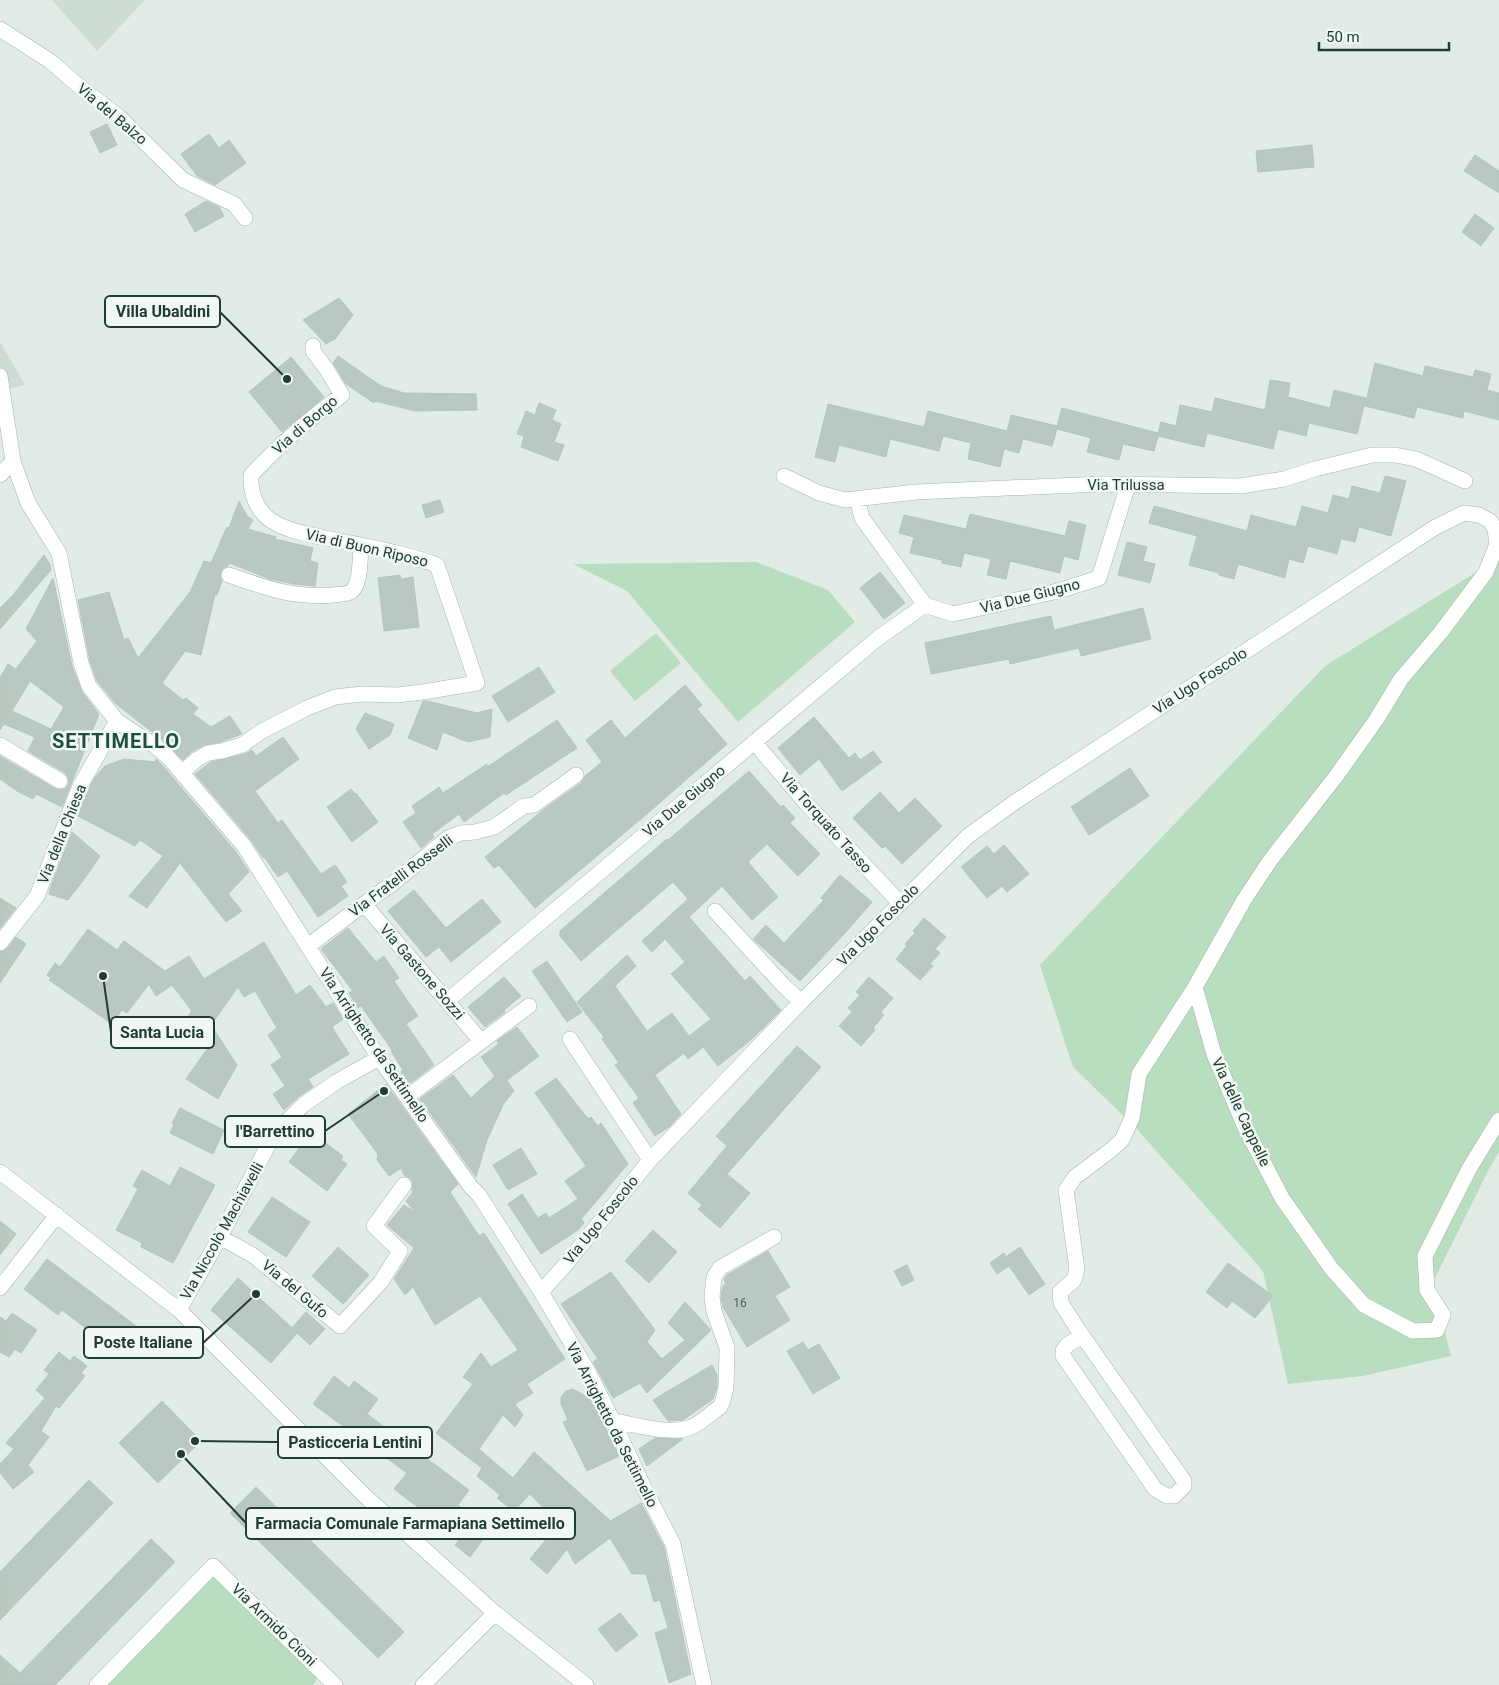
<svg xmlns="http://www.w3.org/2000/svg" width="1499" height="1685" font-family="Roboto,sans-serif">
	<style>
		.built { fill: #cfdcd4 }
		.green { fill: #b9ddbf }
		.building { fill: #b9c9c1; stroke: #b3c5bc; fill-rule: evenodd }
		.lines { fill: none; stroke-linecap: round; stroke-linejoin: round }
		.street-casing { stroke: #a4b4ac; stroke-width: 16 }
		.street { stroke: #fff; stroke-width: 15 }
		.labels { text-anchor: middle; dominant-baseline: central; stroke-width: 5; stroke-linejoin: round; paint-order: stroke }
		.number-label { font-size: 12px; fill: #476056 }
		.street-label { font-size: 15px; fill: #213d32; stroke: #f1f8f4 }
		.district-label { font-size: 20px; font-weight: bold; letter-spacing: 1px; fill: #1d4f3d; stroke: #f1f8f4 }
		.leader { fill: none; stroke: #213d32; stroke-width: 2 }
		.callout-dot { fill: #213d32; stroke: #f1f8f4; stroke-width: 2 }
		.callout { fill: #f1f8f4; stroke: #213d32; stroke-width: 2 }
		.callout-label { font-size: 16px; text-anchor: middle; font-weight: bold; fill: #213d32 }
	</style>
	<rect width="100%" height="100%" fill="#e1ece6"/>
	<path class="built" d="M52 0H145L97 51Z
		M0 342 25 385 0 391Z"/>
	<path class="green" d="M1499 558V1152L1488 1171 1432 1284 1451 1356 1363 1376 1288 1384 1263 1271 1135 1127 1073 1067 1040 965 1325 666Z
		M756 562 828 590 855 622 738 722 627 591 573 564Z
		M656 633 681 663 635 701 610 671Z
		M209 1577H215L316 1675V1681L313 1685H104Z"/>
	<path class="building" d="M107 124 117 145 100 153 90 132Z
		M209 134 219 148 229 140 246 163 215 185 197 176 181 154Z
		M1312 145 1314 167 1258 172 1256 151Z
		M1475 155 1499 171V193L1464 171Z
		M206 201 219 207 224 216 195 232 185 214Z
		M1475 214 1494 228 1481 246 1462 232Z
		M339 298 353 315 335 339 326 344 303 320Z
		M338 356 381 386 404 393 476 394 477 410 415 411 375 401 374 403 346 384 333 363Z
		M291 357 324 397 282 432 249 392Z
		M1375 363 1423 376 1425 366 1473 377 1475 370 1491 374 1487 390 1499 393V420L1464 411 1463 418 1417 407 1414 418 1365 406Z
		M1270 380 1290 383 1288 397 1330 408 1334 390 1366 398 1357 434 1309 423 1306 436 1278 429 1273 449 1207 433 1204 447 1158 436 1154 451 1123 444 1119 460 1087 452 1091 438 1057 429 1052 446 1023 439 1019 453 1004 449 1000 467 968 459 971 443 943 436 939 451 890 439 886 457 839 445 835 462 815 457 828 404 924 427 928 411 1007 431 1011 415 1057 426 1062 408 1158 433 1161 422 1176 426 1180 405 1212 412 1215 398 1265 410Z
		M539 403 556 410 552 420 561 424 554 442 564 445 558 461 521 447 524 436 517 434 526 411 535 415Z
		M1385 476 1406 481 1391 536 1359 527 1355 542 1341 539 1337 554 1308 546 1303 563 1289 559 1285 578 1238 564 1234 579 1219 575V573L1189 565 1197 536 1149 523 1154 506 1247 531 1251 515 1296 527 1302 506 1328 513 1333 495 1349 499 1352 486 1380 493Z
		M440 500 444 512 426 518 422 505Z
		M239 501 247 516 253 520 248 529 276 537 275 539 313 548 310 561 318 563 315 586 294 584 270 579 229 563 228 566 223 568 220 576 222 581 217 595 215 594 201 655 185 651 162 683 183 700 186 698 198 708 193 714 211 727 230 716 242 734 220 742 204 745 191 752 183 760 161 739 115 703 97 681 90 661 78 600 109 592 124 640 128 638 138 658 190 592 204 561 211 563 227 527 229 528Z
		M970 514 1065 536 1069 521 1086 525 1078 560 1064 556 1060 573 1010 561 1006 579 987 575 991 559 964 553 961 567 942 563V560L910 553 914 537 899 533 904 515 966 529Z
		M1127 542 1147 547 1143 561 1155 564 1150 583 1118 575Z
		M44 555 50 564 51 570 0 629V608L13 595Z
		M880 572 905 603 884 619 860 588Z
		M400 575 401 579 413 577 419 627 384 631 378 578Z
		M53 578 72 666 82 692 99 714 62 807 36 794 33 799 17 791 0 779V756L56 789H64L68 786 69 782 68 777 65 773 28 751 35 737 4 724 0 730V678L8 664 16 669 37 641 26 629ZM30 681 64 707 51 729 12 711Z
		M1143 608 1151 639 1081 656 1079 648 1010 664 1009 659 931 674 925 643 1051 616 1054 630Z
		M539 667 555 692 508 722 492 696Z
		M685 685 702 705 697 709 727 744 648 813 535 908 499 865 494 868 485 857 547 807 581 783 585 776 602 762 586 740 611 720 625 738Z
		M423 701H427L477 713 492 709 490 737 468 742 443 732 437 750 408 738Z
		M365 713 394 724 390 735 369 749 356 729Z
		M814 717 849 758 855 753 860 760 873 751 882 762 842 791 819 759 800 775 778 748Z
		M557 720 577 748 506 795 504 793 464 822 459 814 432 834 434 837 421 848 403 822 416 813 412 806 439 787 443 793 487 764V767Z
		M283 737 299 759 255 791 278 823 282 820 321 874 335 865 347 882 341 886 348 896 318 917 287 871 278 877 264 857 263 858 251 840 195 774 211 762 245 754 252 750 256 756Z
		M124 759 155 762 156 759 162 765 236 852 249 872 228 894 242 911 226 922 180 863 147 908 129 896 163 856 140 840 135 846 78 816 88 790 96 776 105 766Z
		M1130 768 1149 796 1089 835 1071 807Z
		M749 771 781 807 783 805 795 818 790 823 820 854 798 876 767 844 748 862 778 897 752 920 722 886 689 917 745 981 750 976 781 1010 752 1039 718 1066 703 1047 688 1059 684 1053 655 1075 681 1114 669 1127 655 1136 633 1103 639 1098 615 1065 619 1063 602 1039 604 1037 577 1002 627 955 636 966 615 986 647 1031 672 1013 689 1036 711 1019 671 974 685 962 665 939 652 952 642 941 688 899 673 882 581 961 560 936V931L667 839 668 840Z
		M351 789 355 794 356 793 378 822 352 842 327 807Z
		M880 792 899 813 915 798 942 826 902 864 885 846 882 848 853 818Z
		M72 832 100 856 85 878 68 900 49 894 51 886Z
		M1004 845 1029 874 1007 892 1002 886 987 898 961 867 987 846 994 854Z
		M840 875 872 902 846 932 800 981 753 939 766 925 784 943 824 900 821 898Z
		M414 890 446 928 482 899 501 922 451 962 439 947 426 957 388 911Z
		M0 898 16 908 0 928Z
		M924 918 946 937 935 949 940 953 930 964 933 966 920 980 896 959 907 946 905 944 915 933 913 931Z
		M348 928 376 962 384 956 399 978 394 981 418 1016 406 1024 434 1065 409 1084 401 1072 403 1070 391 1051 392 1050 361 1006 358 1008 349 993 353 991 321 949Z
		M88 929 117 950 124 941 165 971 189 956 204 979 264 942 296 995 310 985 326 1007 333 1003 343 1019 332 1027 349 1054 308 1079 313 1087 298 1097 284 1110 273 1094 285 1086 271 1065 282 1057 268 1035 277 1028 255 991 244 997 238 987 211 1025 237 1065 218 1099 186 1079 210 1045 180 1026 192 1011 172 985 156 996 149 984 127 1013 122 1010 112 1024 49 980 51 978 47 975 55 963 60 967Z
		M16 937 26 944 0 983V952L7 949Z
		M547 961 582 1012 567 1022 532 971Z
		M504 977 521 996 504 1010 505 1012 485 1027 468 1007Z
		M869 977 893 998 881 1012 884 1015 873 1028 875 1030 861 1046 839 1026 852 1012 848 1008 860 995 856 992Z
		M517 1027 539 1056 507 1080 514 1091 504 1103 487 1140 476 1177 420 1099 453 1075 471 1098 495 1076 481 1057 499 1044 497 1041Z
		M797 1046 821 1067 727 1174 750 1193 720 1228 698 1209 702 1205 688 1193 727 1146 716 1136Z
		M556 1078 588 1119 591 1117 598 1126 601 1123 628 1164 581 1219 584 1223 578 1230 541 1254 508 1204 522 1194 538 1218 546 1213 549 1218 578 1199 565 1181 586 1166 535 1093Z
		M386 1084 458 1184 450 1192 479 1236 484 1233 565 1359 527 1384 533 1393 515 1404 523 1415 515 1427 503 1415 479 1449 513 1478 534 1452 614 1524 612 1520 641 1503 664 1547 691 1674 669 1683 655 1633 668 1628 660 1600 654 1602 646 1574H632L610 1538 575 1564 567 1549 547 1574 530 1559 559 1524 530 1494 514 1511 497 1498 500 1495 477 1476 482 1468 436 1433 473 1384 463 1377 481 1353 491 1367 518 1350 480 1296 435 1325 413 1287 405 1295 394 1279 414 1248 387 1225 404 1205 415 1212 406 1201 413 1192 412 1190 413 1182 410 1178 405 1176 401 1168 389 1176 377 1160 378 1154 348 1114Z
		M180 1108 224 1130 213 1154 170 1133 174 1124 172 1123Z
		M311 1132 343 1156 341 1160 347 1164 327 1191 289 1162Z
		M521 1148 537 1174 508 1190 493 1165Z
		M180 1167 215 1185 173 1263 141 1247 142 1243 116 1230 138 1189 133 1186 142 1170 170 1186Z
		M272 1197 310 1222 286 1257 248 1232Z
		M0 1221 16 1234 0 1255Z
		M653 1230 677 1252 649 1283 625 1261Z
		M338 1247 369 1275 343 1304 312 1276Z
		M1020 1247 1045 1284 1029 1295 1009 1266 997 1274 990 1263 1004 1253 1006 1257Z
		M768 1251 790 1287 775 1296 790 1320 747 1347 723 1307 721 1297 723 1286 726 1284 724 1279 727 1275Z
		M47 1259 136 1326 117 1352 62 1310 58 1315 24 1289Z
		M1228 1263 1273 1296 1255 1318 1232 1301 1227 1308 1206 1292Z
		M907 1265 914 1280 902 1286 894 1271Z
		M611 1272 655 1330 647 1342 662 1359 685 1340 668 1323 685 1302 711 1330 647 1393 640 1383 613 1398 593 1362 598 1359 561 1304Z
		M238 1278 292 1328 306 1312 325 1329 310 1345 297 1333 271 1363 211 1310Z
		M12 1313 37 1330 21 1353 15 1349 9 1357 0 1352V1317L6 1321Z
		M803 1342 808 1350 819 1344 840 1378 813 1394 787 1351Z
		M59 1352 70 1361 74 1356 87 1366 81 1373 85 1376 59 1408 56 1406 41 1431 49 1437 28 1465 34 1472 13 1489 0 1473V1464L14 1449 6 1443 45 1398 36 1390 49 1374 44 1370Z
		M712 1365 717 1375V1387L713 1399 683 1420 668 1421 653 1400Z
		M334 1376 349 1388 354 1381 378 1399 367 1414 469 1490 458 1505 490 1530 470 1557 455 1545 460 1539 394 1489 407 1473 313 1404Z
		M573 1389 592 1400 619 1456 587 1471 563 1422 568 1420 561 1404V1397L566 1391Z
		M162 1401 201 1441 158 1483 119 1443Z
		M655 1438 683 1439 647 1466 639 1449Z
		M89 1480 113 1503 0 1620V1572Z
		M256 1487 404 1632 378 1658 230 1513Z
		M151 1539 175 1562 55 1685H0V1655L20 1673Z
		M620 1613 638 1635 616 1652 598 1629Z"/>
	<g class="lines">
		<defs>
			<path id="street" d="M0 29 50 61 80 87 118 116 183 180 234 204 245 218
				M0 376 13 461 28 503 59 553 81 663 89 686 117 721 155 746 169 758 244 846 379 1058 471 1187 479 1195 541 1292 589 1373 613 1421 643 1486 673 1544 704 1685
				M0 475 13 461
				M784 476 819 493 845 500 916 492 1102 484 1241 486 1284 479 1315 469 1372 455H1395L1416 459 1465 481
				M857 499 862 518 925 605
				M229 575C266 588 293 598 333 595 339 594 347 595 352 591 361 583 360 557 361 546
				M754 742 805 802 900 903
				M0 745 60 781
				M183 772 196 760 208 753 222 751 242 745 262 731 307 708 335 697 362 694 397 695 423 692 477 683 437 565C402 552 363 546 326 538 308 534 287 531 272 521 256 511 250 492 251 475 279 445 309 419 342 395L327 370 313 351V346
				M364 904 481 1041
				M715 911 783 985 801 1002
				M0 943 37 896 80 786 117 721
				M308 946 364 904 392 884 448 838 461 833 475 832 494 827 524 806 534 805 576 775
				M1195 987 1214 1054 1245 1127 1282 1198 1331 1268 1364 1305 1413 1331 1437 1330 1443 1315 1427 1290 1425 1256 1469 1169 1499 1120
				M447 1001 878 638 925 605 953 614 1058 591 1099 578 1128 485
				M570 1039 650 1160
				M407 1097 529 1006
				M0 1172 179 1310 365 1496 495 1613 586 1685
				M220 1237 254 1256 340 1326 381 1282 400 1251 374 1226 404 1185
				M0 1288 57 1215
				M541 1292 566 1264 650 1160 801 1002 968 836 1015 802 1434 528 1464 513 1479 515 1490 521 1495 529 1497 544 1486 572 1441 632 1401 679 1376 720 1337 775 1269 862 1244 900 1195 987 1139 1074 1132 1118 1122 1140 1111 1150 1075 1177 1066 1190 1077 1269 1074 1280 1060 1292 1061 1303 1077 1328 1184 1481V1486L1174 1496H1167L1155 1489 1063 1356V1351L1067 1345 1082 1336
				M179 1310 220 1237 274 1134 303 1105 336 1082 379 1058
				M613 1421C635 1424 670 1436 691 1427 701 1423 711 1413 720 1407L722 1403 726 1388 727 1348 714 1311 712 1297 714 1277 720 1268 774 1237
				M97 1685 213 1566 335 1685
				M423 1685 495 1613"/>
		</defs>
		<use href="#street" class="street-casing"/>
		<use href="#street" class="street"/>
	</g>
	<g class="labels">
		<g class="number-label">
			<text x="740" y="1303">16</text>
		</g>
		<g class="street-label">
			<text transform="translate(112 114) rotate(40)">Via del Balzo</text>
			<text transform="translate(305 425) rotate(-41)">Via di Borgo</text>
			<text x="1126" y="485">Via Trilussa</text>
			<text transform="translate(367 548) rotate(13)">Via di Buon Riposo</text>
			<text transform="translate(1030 596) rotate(-14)">Via Due Giugno</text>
			<text transform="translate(1200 681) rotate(-33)">Via Ugo Foscolo</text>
			<text transform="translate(684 801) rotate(-40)">Via Due Giugno</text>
			<text transform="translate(826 823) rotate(48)">Via Torquato Tasso</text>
			<text transform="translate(62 834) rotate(-68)">Via della Chiesa</text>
			<text transform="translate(401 876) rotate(-37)">Via Fratelli Rosselli</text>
			<text transform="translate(878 925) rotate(-45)">Via Ugo Foscolo</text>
			<text transform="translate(422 972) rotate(49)">Via Gastone Sozzi</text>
			<text transform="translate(374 1045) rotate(56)">Via Arrighetto da Settimello</text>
			<text transform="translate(1241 1112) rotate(65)">Via delle Cappelle</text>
			<text transform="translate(601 1220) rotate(-51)">Via Ugo Foscolo</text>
			<text transform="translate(222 1231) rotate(-61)">Via Niccolò Machiavelli</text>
			<text transform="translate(295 1289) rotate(40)">Via del Gufo</text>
			<text transform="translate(612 1425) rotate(63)">Via Arrighetto da Settimello</text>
			<text transform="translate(274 1625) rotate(44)">Via Armido Cioni</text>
		</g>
		<g class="district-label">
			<text x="116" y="741">SETTIMELLO</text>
		</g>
	</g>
	<path class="leader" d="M287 379L220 312M103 976L111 1032M384 1091L325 1131M256 1294L203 1343M195 1441L278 1442M181 1454L246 1523"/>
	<g class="callout-dot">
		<circle cx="287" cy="379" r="5"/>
		<circle cx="103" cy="976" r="5"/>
		<circle cx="384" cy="1091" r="5"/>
		<circle cx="256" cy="1294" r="5"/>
		<circle cx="195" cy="1441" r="5"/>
		<circle cx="181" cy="1454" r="5"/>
	</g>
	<g class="callout">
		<rect x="105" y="296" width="115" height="31" rx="5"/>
		<rect x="111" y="1017" width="103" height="31" rx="5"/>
		<rect x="225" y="1116" width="100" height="31" rx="5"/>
		<rect x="84" y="1327" width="119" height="31" rx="5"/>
		<rect x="278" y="1427" width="154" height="31" rx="5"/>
		<rect x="246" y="1508" width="329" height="31" rx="5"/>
	</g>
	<g class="callout-label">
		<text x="163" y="317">Villa Ubaldini</text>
		<text x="162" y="1038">Santa Lucia</text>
		<text x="275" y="1137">I'Barrettino</text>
		<text x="143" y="1348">Poste Italiane</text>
		<text x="355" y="1448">Pasticceria Lentini</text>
		<text x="410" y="1529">Farmacia Comunale Farmapiana Settimello</text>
	</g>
	<path d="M1319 42v8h130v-8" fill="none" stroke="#213d32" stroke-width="2.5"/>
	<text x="1326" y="42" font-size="15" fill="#213d32" stroke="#f1f8f4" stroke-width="4" paint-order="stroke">50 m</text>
</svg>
